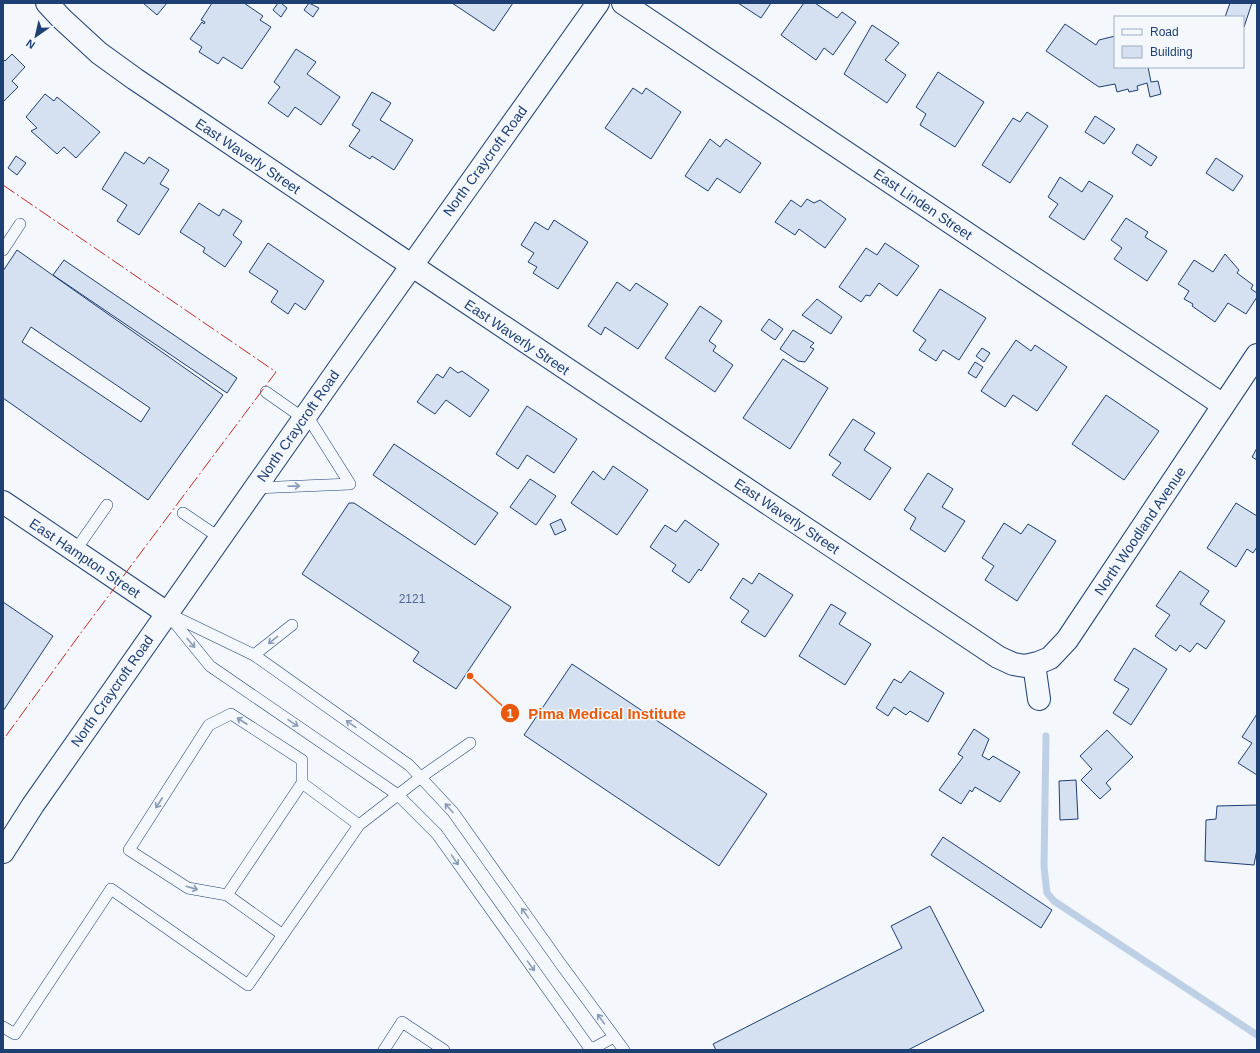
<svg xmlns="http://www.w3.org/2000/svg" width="1260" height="1053" font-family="Helvetica,sans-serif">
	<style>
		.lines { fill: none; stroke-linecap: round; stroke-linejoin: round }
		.stream { stroke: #bed0e5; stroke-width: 7 }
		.building { fill: #d5e0f0; stroke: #1d3f73; fill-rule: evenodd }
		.service-casing { stroke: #1d3f73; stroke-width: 12 }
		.minor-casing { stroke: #1d3f73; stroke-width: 24 }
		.secondary-casing { stroke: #1d3f73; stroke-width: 24 }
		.service { stroke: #f4f7fb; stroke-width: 11 }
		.minor { stroke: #f4f7fb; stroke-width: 22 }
		.secondary { stroke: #f4f7fb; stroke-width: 22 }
		.power { stroke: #c62828; stroke-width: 1; stroke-dasharray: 14 3 2 3; stroke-linecap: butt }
		.oneway { stroke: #889bb7 }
		.labels { text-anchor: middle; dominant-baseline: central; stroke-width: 3; stroke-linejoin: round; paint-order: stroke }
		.number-label { font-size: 12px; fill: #4b6792 }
		.street-label { font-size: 14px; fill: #1d3f73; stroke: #f4f7fb }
		.leader { fill: none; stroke: #e8590c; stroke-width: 1.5 }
		.callout-dot { fill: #e8590c; stroke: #f4f7fb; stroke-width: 1.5 }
		.mark-label { font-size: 12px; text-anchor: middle; font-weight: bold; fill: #fff }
		.callout-label { font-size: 15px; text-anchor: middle; font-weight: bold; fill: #e8590c; stroke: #f4f7fb; stroke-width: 3; stroke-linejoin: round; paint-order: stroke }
	</style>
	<rect width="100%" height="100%" fill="#f4f7fb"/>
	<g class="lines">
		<path class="stream" d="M1046 736 1044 867 1047 893 1054 901 1069 911 1257 1035"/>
	</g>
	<path class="building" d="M143 3H167L157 15Z
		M212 3H244L263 16 260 20 271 27 242 69 223 57 218 64 199 52 202 47 190 39 202 22 204 24 205 22 201 20Z
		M278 3H281L287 8 281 17 273 10Z
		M309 3 319 8 313 17 304 10Z
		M452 3H513L494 31Z
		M738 3H771L761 18Z
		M804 3H815L837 18 842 12 856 22 833 55 824 48 816 60 781 35Z
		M1230 3H1252L1244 27 1243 17H1225Z
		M1065 24 1096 45 1099 40 1115 36V67H1148L1151 82 1158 81 1161 94 1150 97 1147 83 1137 86 1138 90 1129 92 1128 89 1117 92 1115 84 1099 87 1046 51Z
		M872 25 899 43 885 60 906 75 887 103 844 74Z
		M296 49 316 62 307 74 340 97 321 125 295 107 288 117 268 103 280 87 274 82Z
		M12 54 25 67 12 81 18 87 3 102V59L5 61Z
		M938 72 984 102 955 147 920 125 926 114 916 107Z
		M633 88 642 94 646 88 681 112 651 159 605 128Z
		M372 92 391 103 380 120 413 140 394 170 372 156 370 159 349 146 360 130 352 125Z
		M45 94 54 101 57 97 100 132 76 158 64 147 57 154 31 131 37 128 26 117Z
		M1027 112 1048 126 1010 183 982 165 1013 118 1020 122Z
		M1095 116 1115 129 1104 144 1085 132Z
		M710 139 720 147 726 139 761 163 740 193 717 178 708 191 685 176Z
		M1137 144 1157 157 1151 166 1132 153Z
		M125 152 144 164 149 157 169 170 160 184 169 189 139 235 117 221 127 205 102 189Z
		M16 156 26 163 17 175 8 168Z
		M1216 158 1243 176 1233 191 1206 173Z
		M1060 177 1082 192 1089 181 1113 196 1084 240 1049 217 1058 204 1048 197Z
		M807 199 814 203 820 200 846 219 825 248 799 229 795 235 775 222 791 200 801 207Z
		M199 203 219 216 223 209 242 221 233 235 242 242 225 267 203 252 205 248 180 232Z
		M1126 218 1148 232 1145 237 1167 251 1147 281 1114 259 1122 248 1111 240Z
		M554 220 588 242 558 289 533 273 537 267 528 262 534 253 521 245 535 222 548 230Z
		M268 243 324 281 305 310 295 303 288 314 271 302 278 291 249 272Z
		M885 243 919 266 897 296 879 283 870 296 866 295 861 302 839 287 866 248 877 255Z
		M17 250 223 395 148 500 3 398V271ZM31 327 150 408 141 422 22 342Z
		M1225 254 1239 270 1237 273 1253 285 1251 289 1257 293V297L1246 314 1228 303 1215 322 1192 306 1193 304 1184 299 1189 291 1178 284 1194 260 1213 272Z
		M64 260 237 378 227 393 53 275Z
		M617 282 630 291 636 283 668 304 638 349 605 327 601 335 588 326Z
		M940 289 986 318 959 360 943 350 936 361 919 350 926 340 913 331Z
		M817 299 842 317 831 334 802 315Z
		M700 306 722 321 709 341 716 346 713 351 733 365 715 392 665 358Z
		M769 319 783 329 775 340 761 330Z
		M793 330 814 343 810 347 814 349 805 362 798 361 780 349Z
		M1016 340 1031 351 1035 345 1067 367 1037 411 1013 395 1005 407 981 391Z
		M982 348 990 353 984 362 976 356Z
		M783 359 828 388 790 449 743 418Z
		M975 362 983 367 976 378 968 373Z
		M450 367 458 373 462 371 489 390 470 417 446 400 435 414 417 402 437 374 443 378Z
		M1106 395 1159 431 1124 480 1072 444Z
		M527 406 577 439 554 473 527 455 518 469 496 454Z
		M853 419 875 433 864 450 891 468 870 500 832 475 841 463 829 455Z
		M394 444 498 513 475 545 373 475Z
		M1257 448V460L1252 457Z
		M613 466 648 490 617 535 571 503 593 471 604 480Z
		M928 473 953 489 942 507 965 521 945 552 910 529 916 518 904 510Z
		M530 479 556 496 536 525 510 507Z
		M349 503H354L511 607 456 689 413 661 419 652 302 574Z
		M1236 503 1257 516V547L1253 553 1247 549 1236 567 1207 548Z
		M561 519 566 530 555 535 550 524Z
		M685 520 719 544 701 571 699 569 689 583 672 571 676 565 650 547 665 525 676 532Z
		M1004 523 1021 534 1028 524 1056 541 1017 601 985 580 994 566 982 558Z
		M1180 571 1209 591 1200 604 1225 621 1206 649 1197 643 1190 652 1180 645 1176 651 1155 636 1170 615 1156 606Z
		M759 573 793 595 765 637 741 622 749 611 730 598 743 578 752 584Z
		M3 602 53 636 3 711Z
		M831 604 846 613 839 624 871 644 845 685 799 656Z
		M1134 648 1167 669 1131 725 1113 713 1129 689 1114 680Z
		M572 664 767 794 719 866 524 735Z
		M910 671 944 693 928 722 910 711 906 715 894 707 888 716 876 708 894 679 901 683Z
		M1257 714V775L1238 763 1252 743 1242 737Z
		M974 729 989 739 982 756 989 760 993 756 1020 772 1000 802 975 787 972 792 970 790 961 804 939 790 963 757 958 754Z
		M1107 730 1133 757 1106 783 1111 789 1100 799 1081 780 1092 769 1080 756Z
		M1076 780 1078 819 1060 820 1059 781Z
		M1257 805V849L1254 865 1205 861 1206 820 1216 819 1217 806Z
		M943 837 1052 910 1041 928 931 855Z
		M930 906 984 1011 908 1050H716L713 1044 902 948 891 926Z"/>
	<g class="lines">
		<defs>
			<path id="service" d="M3 250 20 224
				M266 392 303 418
				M255 488 350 484 306 414
				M183 513 220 538
				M75 551 107 505
				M167 613 254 655 409 765 453 812 560 963 624 1050
				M170 617 210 666 398 795 437 834 591 1050
				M254 655 292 625
				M227 895 188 888 129 850 209 725 231 714 302 760V783
				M283 935 227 895 302 783 359 825
				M3 1027 15 1034 111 889 248 985 359 825 421 777 470 743
				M384 1050 402 1022 444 1050
				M590 1050 614 1037"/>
			<path id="minor" d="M47 3 61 18 99 53 135 79 411 265 998 657 1013 664 1025 666 1038 663 1050 658 1067 640 1257 355
				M623 3 1223 405
				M3 502 167 613
				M1034 664 1039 699"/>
			<path id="secondary" d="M3 852 33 805C220 537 408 269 598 3"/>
		</defs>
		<use href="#service" class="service-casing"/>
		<use href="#minor" class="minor-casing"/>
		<use href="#secondary" class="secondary-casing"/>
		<use href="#service" class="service"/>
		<use href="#minor" class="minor"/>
		<use href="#secondary" class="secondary"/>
		<path class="power" d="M3 185 276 372 83 630 3 740"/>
	</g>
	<defs><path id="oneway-shaft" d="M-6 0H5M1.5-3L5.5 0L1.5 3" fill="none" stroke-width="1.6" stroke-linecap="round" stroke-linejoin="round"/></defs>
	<g class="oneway">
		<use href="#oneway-shaft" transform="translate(294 486) rotate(-2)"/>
		<use href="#oneway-shaft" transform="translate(273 640) rotate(142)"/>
		<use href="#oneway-shaft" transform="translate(191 643) rotate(50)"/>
		<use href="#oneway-shaft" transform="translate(242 721) rotate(-147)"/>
		<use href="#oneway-shaft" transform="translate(293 723) rotate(34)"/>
		<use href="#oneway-shaft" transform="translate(351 724) rotate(-145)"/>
		<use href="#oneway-shaft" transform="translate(159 803) rotate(123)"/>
		<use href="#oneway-shaft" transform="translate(449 808) rotate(-132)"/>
		<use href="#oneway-shaft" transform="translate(455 860) rotate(55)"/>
		<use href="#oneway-shaft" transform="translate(192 888) rotate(16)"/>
		<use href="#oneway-shaft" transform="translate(525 913) rotate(-125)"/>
		<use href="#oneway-shaft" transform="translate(531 966) rotate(54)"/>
		<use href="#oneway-shaft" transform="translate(601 1019) rotate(-126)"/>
	</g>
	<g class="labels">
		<g class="number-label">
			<text x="412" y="599">2121</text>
		</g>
		<g class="street-label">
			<text transform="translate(248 156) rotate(34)">East Waverly Street</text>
			<text transform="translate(485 161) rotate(-54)">North Craycroft Road</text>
			<text transform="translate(923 204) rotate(34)">East Linden Street</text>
			<text transform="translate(517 337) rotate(34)">East Waverly Street</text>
			<text transform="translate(298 426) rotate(-55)">North Craycroft Road</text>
			<text transform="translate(787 516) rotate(34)">East Waverly Street</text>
			<text transform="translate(1140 531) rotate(-56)">North Woodland Avenue</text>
			<text transform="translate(85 558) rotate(34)">East Hampton Street</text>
			<text transform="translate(112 691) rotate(-55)">North Craycroft Road</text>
		</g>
	</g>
	<path class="leader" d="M470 676L510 713"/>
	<g class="callout-dot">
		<circle cx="470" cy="676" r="4"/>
		<circle cx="510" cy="713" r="10"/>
	</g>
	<g class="mark-label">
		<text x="510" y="718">1</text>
	</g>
	<g class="callout-label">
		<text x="607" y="719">Pima Medical Institute</text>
	</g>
	<rect width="1260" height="1053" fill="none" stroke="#1d3f73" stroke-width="8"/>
	<rect x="1114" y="16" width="130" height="52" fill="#f4f7fb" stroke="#9eadc5"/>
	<rect x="1122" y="29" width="20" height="6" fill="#f4f7fb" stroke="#9eadc5"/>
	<text x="1150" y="36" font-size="12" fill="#1d3f73">Road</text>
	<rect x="1122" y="46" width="20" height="12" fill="#d5e0f0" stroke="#9eadc5"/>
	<text x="1150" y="56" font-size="12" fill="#1d3f73">Building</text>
	<g transform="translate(36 36) rotate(214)" stroke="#f4f7fb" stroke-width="3" paint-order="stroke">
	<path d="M0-3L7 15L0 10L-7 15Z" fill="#1d3f73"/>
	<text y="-6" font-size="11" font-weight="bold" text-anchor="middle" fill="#1d3f73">N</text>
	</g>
</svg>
